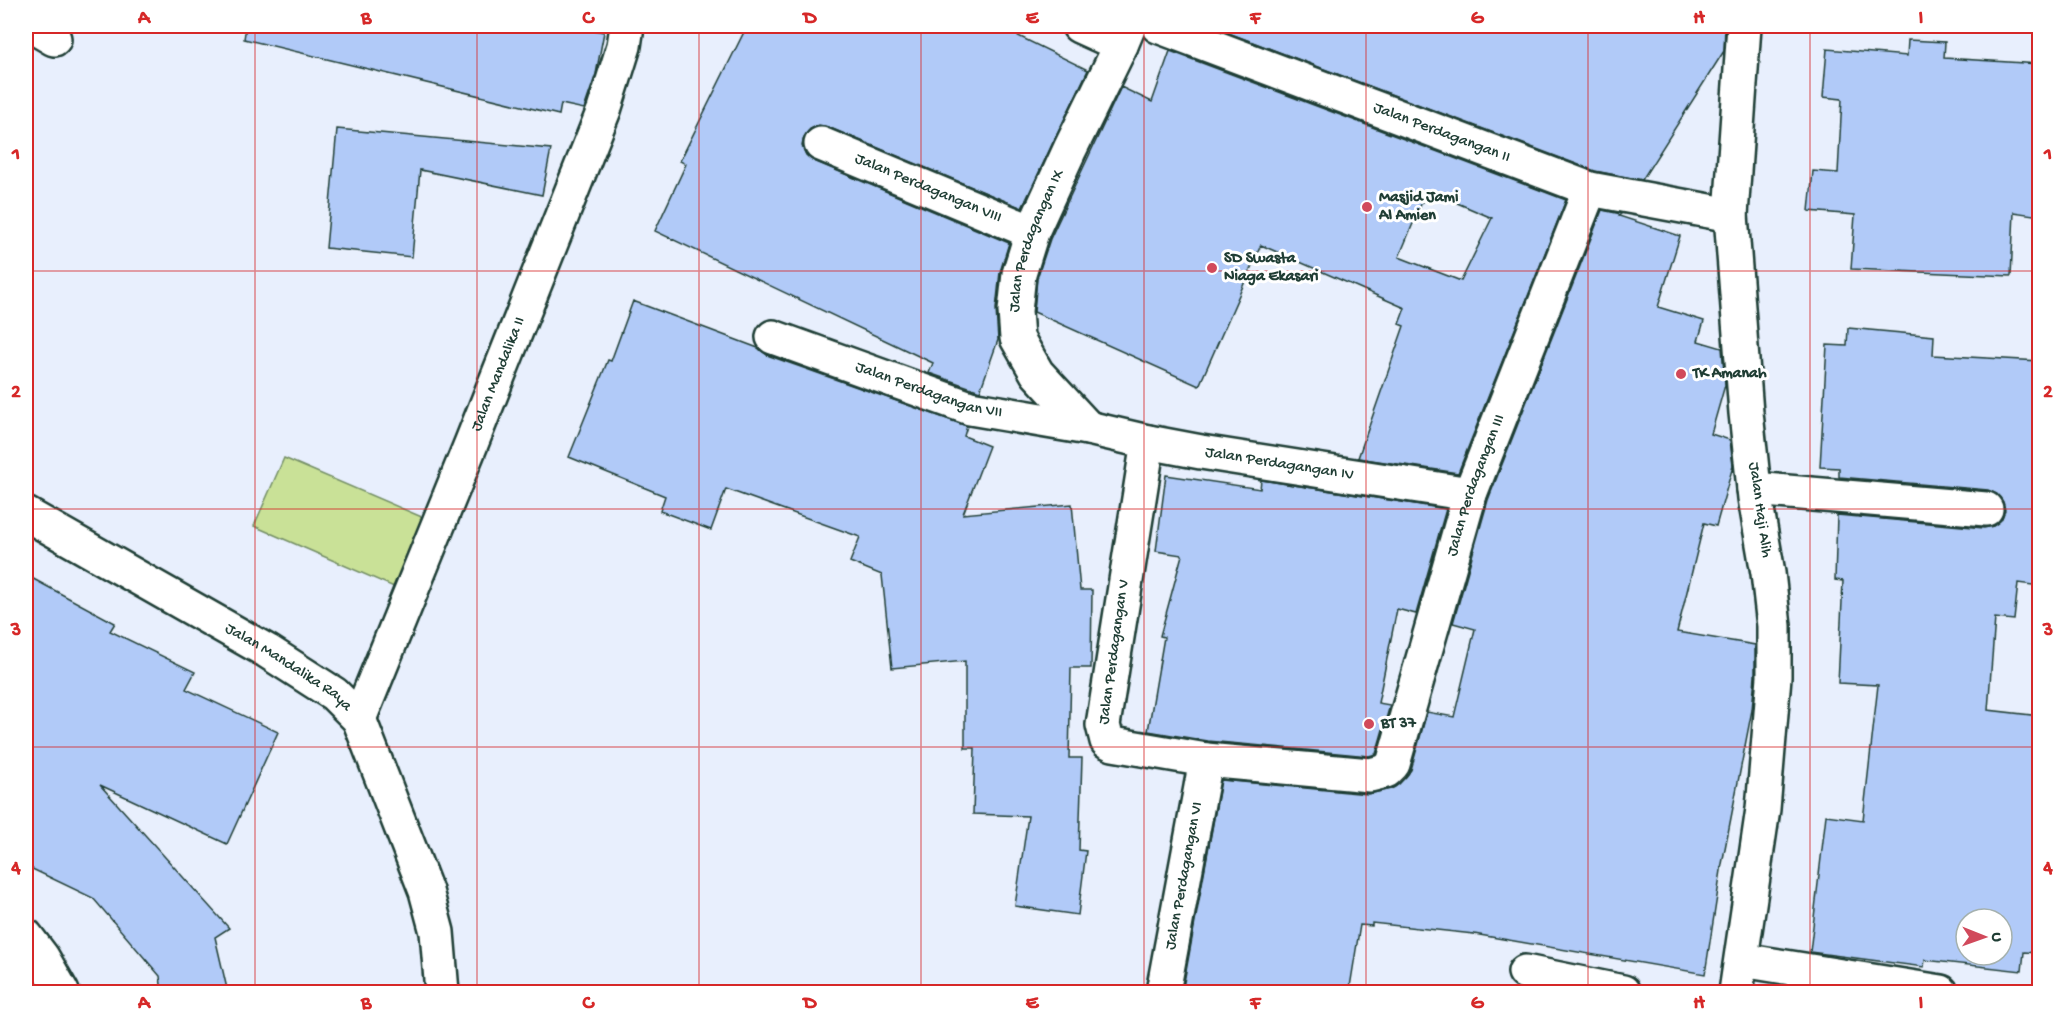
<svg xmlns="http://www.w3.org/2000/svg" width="2065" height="1018" font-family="'Gochi Hand',sans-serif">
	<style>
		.green { fill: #c9e197; stroke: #748f66; stroke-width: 1.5 }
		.building { fill: #b1caf8; stroke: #1f3d34; stroke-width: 1.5; fill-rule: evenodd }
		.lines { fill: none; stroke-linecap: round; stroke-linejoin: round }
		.minor-casing { stroke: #1f3d34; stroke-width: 38 }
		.minor { stroke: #fff; stroke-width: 33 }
		.grid { fill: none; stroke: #d62828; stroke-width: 1.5; stroke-opacity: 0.55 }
		.poi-dot { fill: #d1495b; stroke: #fff; stroke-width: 2 }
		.labels { text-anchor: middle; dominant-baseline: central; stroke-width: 6; stroke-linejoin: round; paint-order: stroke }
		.street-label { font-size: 16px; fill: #1f3d34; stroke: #fff }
		.poi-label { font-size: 16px; font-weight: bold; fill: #1f3d34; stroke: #fff; text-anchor: start }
		.neatline { fill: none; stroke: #d62828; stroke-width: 2 }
		.grid-label { font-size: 20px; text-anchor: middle; font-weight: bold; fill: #d62828 }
	</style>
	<rect width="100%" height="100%" fill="#e8effd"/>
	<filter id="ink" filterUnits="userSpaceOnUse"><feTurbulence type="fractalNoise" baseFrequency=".0167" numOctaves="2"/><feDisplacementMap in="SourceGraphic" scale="12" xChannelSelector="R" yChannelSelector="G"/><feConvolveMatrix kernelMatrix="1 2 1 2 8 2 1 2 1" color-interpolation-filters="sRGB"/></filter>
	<g filter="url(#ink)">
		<path class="green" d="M284 458 424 518 394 587 254 526Z"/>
		<path class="building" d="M246 26H571L604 32 596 74 584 109 561 104 559 115 244 39Z
			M747 26H998L1088 70 1022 208 828 127 819 125 810 129 804 137 802 146 806 155 814 161 1009 243 1000 272 996 309 998 340 980 391 929 373 933 363 655 231 686 164 680 161Z
			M1210 26H1725L1724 51 1642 180 1595 171Z
			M1908 40 1945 42 1944 58 2040 64V216L2014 212 2011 276 1851 269 1855 215 1809 211 1813 171 1838 173 1842 99 1823 97 1827 49 1907 56Z
			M1170 51 1566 200 1458 473 1358 458 1404 326 1399 324 1405 308 1261 245 1199 386 1034 312 1037 278 1050 239 1121 87 1152 102ZM1427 190 1492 218 1461 281 1399 257Z
			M337 129 551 149 542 195 420 170 412 257 326 248Z
			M1602 210 1621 214 1619 216 1680 236 1658 307 1704 321 1698 341 1722 348 1725 385 1711 434 1730 440 1733 466 1716 526 1704 523 1677 632 1755 645V676L1752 710 1722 864 1705 974 1474 934 1372 923V926L1360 925 1349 993H1182L1221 780 1368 794 1391 789 1399 784 1411 770 1427 712 1454 717 1475 629 1453 623 1488 500Z
			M633 301 758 348 767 355 967 426 964 436 989 446 963 514 1072 504 1080 590H1092L1091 668H1071L1069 758H1082L1079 850 1086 851 1078 915 1015 906 1028 816 973 814 975 748H965V661L892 668 882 575 850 562 860 537 726 489 711 530 660 511 665 496 569 457 608 360 611 361Z
			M1848 328 1934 336 1933 355 2040 361V586L2018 583 2014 620 1995 618 1988 710 2040 716V953L2024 952 2022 971 1925 960 1924 967 1810 952 1826 815 1863 820 1878 685 1838 683 1843 581 1835 580 1837 515 1984 528 1993 526 2001 520 2005 510 2003 502 1997 494 1988 490 1839 477V468L1820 467 1827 345 1847 346ZM1966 919H2002V955H1966Z
			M1166 475 1260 489 1261 480 1446 509 1416 614 1397 609 1378 703 1390 705 1376 754 1369 756 1208 741 1148 731 1164 637 1160 636 1182 555 1156 551Z
			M26 575 115 623 110 631 195 672 186 689 278 732 227 844 100 785 229 928 215 937 228 993H162L160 976 93 898 26 866Z"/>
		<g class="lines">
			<defs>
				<g id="minor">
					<path d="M32 26 54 39"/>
					<path d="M1079 26 1121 45"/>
					<path id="s1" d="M1158 26 1590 189 1731 215"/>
					<path id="s2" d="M821 144 1032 232"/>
					<path id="s3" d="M773 337 970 408 1088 428 1148 442 1201 452 1470 494"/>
					<path id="s4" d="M1088 428 1037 373 1017 338 1015 311 1019 274 1032 232 1070 149 1121 45 1129 26"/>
					<path id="s5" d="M1148 442 1103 725 1107 741 1113 744 1206 760 1370 775 1386 771 1393 764 1470 494 1590 189"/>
					<path d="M1754 489 1986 509"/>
					<path id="s6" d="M26 514 267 651 334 694 359 719 426 891 437 932 442 992"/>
					<path id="s7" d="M359 719 471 444 604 110 624 46 627 26"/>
					<path d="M26 936 42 957 62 992"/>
					<path d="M1742 960 1941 992"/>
					<path d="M1525 972 1623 992"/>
					<path id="s8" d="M1163 992 1206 760"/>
					<path d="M1736 992 1763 809 1774 677V626L1768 573 1755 498 1746 413 1731 215 1744 26"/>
				</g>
			</defs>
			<use href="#minor" class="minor-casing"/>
			<use href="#minor" class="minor"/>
		</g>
	</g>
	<path class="grid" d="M255 26V992M477 26V992M699 26V992M921 26V992M1144 26V992M1366 26V992M1588 26V992M1810 26V992M26 271H2040M26 509H2040M26 747H2040"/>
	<g class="poi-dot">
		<circle cx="1367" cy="207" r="6"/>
		<circle cx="1212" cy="268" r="6"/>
		<circle cx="1681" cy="374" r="6"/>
		<circle cx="1369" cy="724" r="6"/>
	</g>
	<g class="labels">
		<g class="street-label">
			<text stroke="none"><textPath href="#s1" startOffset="303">Jalan Perdagangan II</textPath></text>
			<text stroke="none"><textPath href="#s2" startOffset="116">Jalan Perdagangan VIII</textPath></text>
			<text stroke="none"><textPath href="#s4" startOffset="216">Jalan Perdagangan IX</textPath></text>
			<text stroke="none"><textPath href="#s7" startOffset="372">Jalan Mandalika II</textPath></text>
			<text stroke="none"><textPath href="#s3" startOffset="165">Jalan Perdagangan VII</textPath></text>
			<text stroke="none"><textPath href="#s3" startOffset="524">Jalan Perdagangan IV</textPath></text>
			<text stroke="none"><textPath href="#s5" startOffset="886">Jalan Perdagangan III</textPath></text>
			<text transform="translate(1759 510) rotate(82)">Jalan Haji Alih</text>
			<text transform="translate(1115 652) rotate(-82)">Jalan Perdagangan V</text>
			<text stroke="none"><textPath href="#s6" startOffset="304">Jalan Mandalika Raya</textPath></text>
			<text stroke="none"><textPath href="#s8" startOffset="118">Jalan Perdagangan VI</textPath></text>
		</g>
		<g class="poi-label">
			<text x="1379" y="198">Masjid Jami<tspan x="1379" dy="18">Al Amien</tspan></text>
			<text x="1224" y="259">SD Swasta<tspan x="1224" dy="18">Niaga Ekasari</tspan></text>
			<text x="1693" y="374">TK Amanah</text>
			<text x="1381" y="724">BT 37</text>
		</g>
	</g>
	<rect width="2065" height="1018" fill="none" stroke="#fff" stroke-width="66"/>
	<g transform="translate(1984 937) rotate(91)"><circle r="28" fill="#ffffff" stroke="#a5b1ae" stroke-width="1.5"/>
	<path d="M0-4.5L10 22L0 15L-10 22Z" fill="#d1495b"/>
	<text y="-9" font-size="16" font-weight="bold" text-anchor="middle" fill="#1f3d34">U</text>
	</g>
	<rect x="33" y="33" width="1999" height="952" class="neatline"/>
	<g class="grid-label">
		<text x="144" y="23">A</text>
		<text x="366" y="23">B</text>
		<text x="588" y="23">C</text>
		<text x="810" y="23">D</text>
		<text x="1032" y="23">E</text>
		<text x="1255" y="23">F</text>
		<text x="1477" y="23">G</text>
		<text x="1699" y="23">H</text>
		<text x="1921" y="23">I</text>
		<text x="16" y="159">1</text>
		<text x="2048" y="159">1</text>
		<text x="16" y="397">2</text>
		<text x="2048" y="397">2</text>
		<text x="16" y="635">3</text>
		<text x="2048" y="635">3</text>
		<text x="16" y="873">4</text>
		<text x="2048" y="873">4</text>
		<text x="144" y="1008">A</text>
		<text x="366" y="1008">B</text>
		<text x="588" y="1008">C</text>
		<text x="810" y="1008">D</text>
		<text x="1032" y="1008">E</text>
		<text x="1255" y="1008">F</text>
		<text x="1477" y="1008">G</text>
		<text x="1699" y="1008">H</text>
		<text x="1921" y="1008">I</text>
	</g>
</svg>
